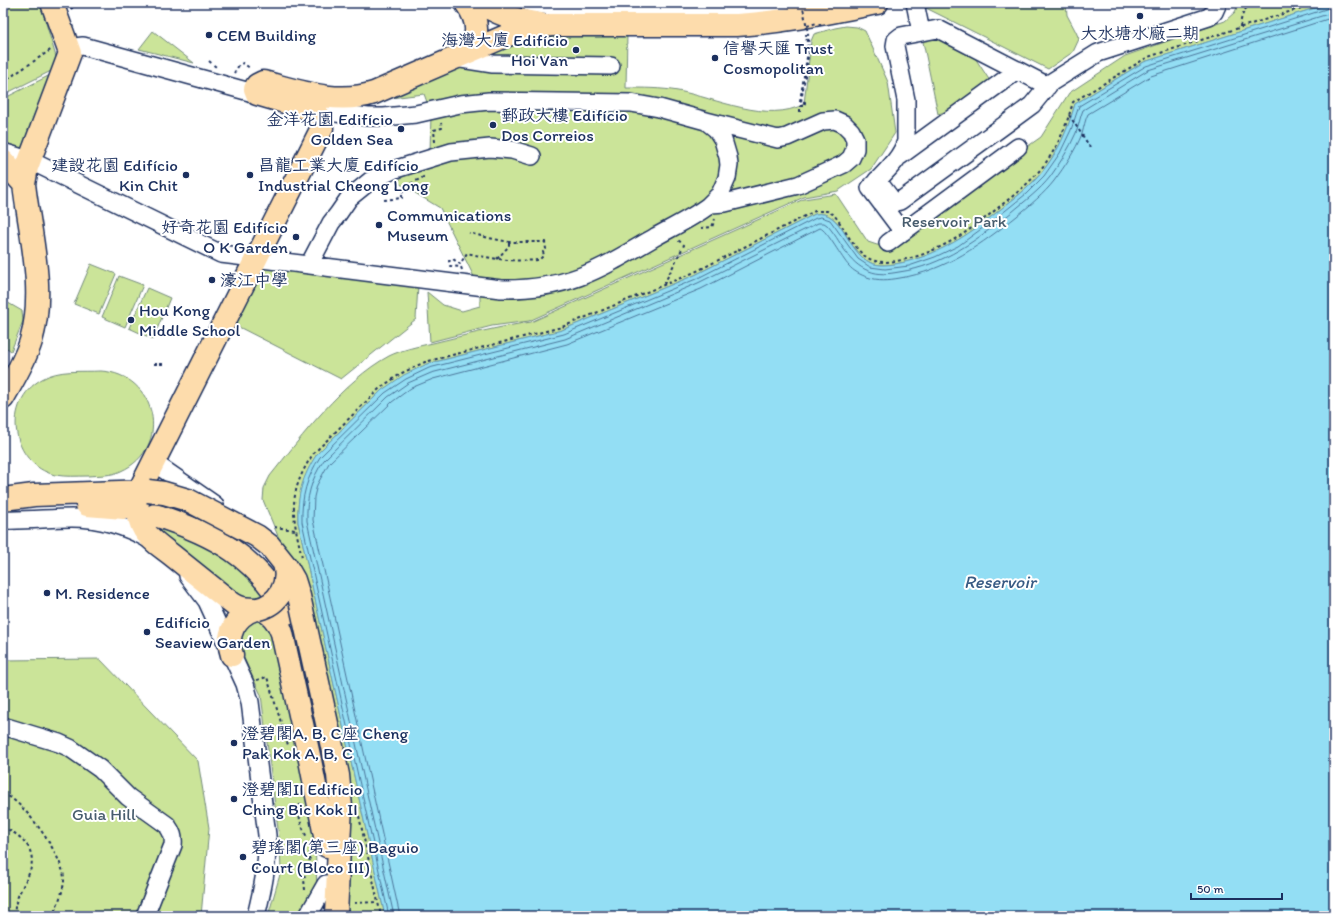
<svg xmlns="http://www.w3.org/2000/svg" width="1337" height="919" font-family="Itim,'LXGW WenKai TC',sans-serif">
	<style>
		.green { fill: #cbe499; stroke: #738a7c }
		.water { fill: #93def4; stroke: #6398b8 }
		.lines { fill: none; stroke-linecap: round; stroke-linejoin: round }
		.shore { stroke: #4b759a; stroke-width: 1 }
		.minor-casing { stroke: #1b2f5e; stroke-width: 20 }
		.major-casing { stroke: #1b2f5e; stroke-width: 25 }
		.path { stroke: #1b2f5e; stroke-width: 2; stroke-dasharray: 3 3; stroke-linecap: butt }
		.minor { stroke: #fff; stroke-width: 17 }
		.major { stroke: #fddcac; stroke-width: 22 }
		.major-bridge-casing { stroke: #1b2f5e; stroke-width: 25; stroke-linecap: butt }
		.path-bridge { stroke: #1b2f5e; stroke-width: 2; stroke-dasharray: 3 3; stroke-linecap: butt }
		.major-bridge { stroke: #fddcac; stroke-width: 22 }
		.poi-dot { fill: #1b2f5e; stroke: #fff; stroke-width: 1.5 }
		.labels { text-anchor: middle; dominant-baseline: central; stroke-width: 4; stroke-linejoin: round; paint-order: stroke }
		.poi-label { font-size: 17px; fill: #1b2f5e; stroke: #fff; text-anchor: start }
		.park-label { font-size: 17px; fill: #475c6d; stroke: #fff }
		.water-label { font-size: 18px; font-style: italic; fill: #395b84; stroke: #fff }
	</style>
	<rect width="100%" height="100%" fill="#fff"/>
	<filter id="ink" filterUnits="userSpaceOnUse"><feTurbulence type="fractalNoise" baseFrequency=".025" numOctaves="2"/><feDisplacementMap in="SourceGraphic" scale="8" xChannelSelector="R" yChannelSelector="G"/><feConvolveMatrix kernelMatrix="1 2 1 2 8 2 1 2 1" color-interpolation-filters="sRGB"/></filter>
	<g filter="url(#ink)">
		<path class="green" d="M3 3H40L59 67 3 95Z
			M939 3H1066L1067 15 1076 32 1079 39 1073 52 1048 69 926 8Z
			M1239 3H1331L1144 62 1075 104C1068 129 1059 151 1042 172 1032 184 1019 195 1006 205 973 232 939 257 895 264 887 265 879 266 871 263 846 252 844 209 815 214L695 275 562 330 427 364 382 390 317 454C303 476 297 496 298 522L385 916H344L347 820 295 577 263 500 264 488 270 476C302 436 343 381 389 356 401 350 419 346 433 343 466 335 497 327 531 322L804 199 836 194 868 242 877 245 889 244 1041 137 1069 93 1125 56 1225 21 1235 12Z
			M846 26 857 27 865 31 888 82 895 133 871 169 838 191 804 197 529 321 492 326 430 342 427 292 443 305 462 311 480 306V289L440 208 397 182 430 152 431 113 424 94 365 101 533 34H627L626 88C643 88 661 88 678 91 716 98 768 124 804 104L811 41 814 34 835 28Z
			M153 31 194 63 139 49Z
			M937 34 968 47 990 81 989 85 945 112 938 114 922 37Z
			M58 71 27 155 3 147V99Z
			M91 264 116 274 99 314 74 304Z
			M261 264 418 285 416 319 341 379 231 323Z
			M119 276 143 285 125 327 102 317Z
			M147 288 170 298 153 339 129 328Z
			M3 300 22 311 23 321 11 351 7 348 4 352Z
			M101 371C157 374 173 448 121 471 111 476 100 475 88 476 77 476 66 477 55 475 11 464 1 402 42 379 59 369 81 372 101 371Z
			M152 523 233 558 271 599 254 606 165 540Z
			M250 618 269 620 314 818 317 888 297 916H268L281 871 280 845 261 695 238 645V632Z
			M100 659 198 761 209 828 201 916H3V660Z"/>
		<path class="water" d="M1331 3H1334V916H385L298 522C297 495 302 477 317 454L382 390 404 375 427 364 562 330 695 275 815 214C843 209 846 252 871 263 879 266 887 265 895 264 938 257 973 232 1006 205 1019 195 1032 185 1042 172 1059 151 1068 129 1075 104L1144 62Z"/>
		<g class="lines">
			<path class="shore" d="M389 916 302 522C301 497 307 477 320 457L385 393 406 379 429 368 564 334 696 279 816 218 821 217 830 220 858 259 870 267 885 269 909 266 935 257 958 246 995 219 1026 194 1044 176 1060 153 1071 130 1079 106 1146 66 1326 9 1329 7 1330 3
				M394 916 307 521C306 498 311 479 324 460L388 397 408 383 431 373 565 339 698 283 818 223H824L827 225C841 240 847 263 869 271 879 275 888 274 899 272 943 266 978 239 1012 212 1025 201 1040 190 1050 177 1060 163 1069 149 1076 133 1079 125 1080 117 1083 110L1148 70 1328 14 1334 8
				M400 916 313 520 314 497 317 485 329 463 392 402 411 388 433 379 567 344 701 289 820 228C827 230 842 259 849 266 853 271 861 275 867 277 878 281 889 280 900 278 945 271 982 244 1017 216 1030 205 1044 194 1054 181 1065 166 1075 151 1082 134 1084 127 1085 120 1088 114L1151 76 1334 17"/>
			<defs>
				<path id="minor" d="M530 3 578 10 617 11 756 10 799 3
					M915 3 921 32
					M70 53 75 47 83 46 257 94
					M455 58 493 64 611 66
					M706 121 778 139 787 137 823 121 835 120 844 124 851 131 855 139V149L851 158 844 164 798 185 725 203 711 204
					M3 152 29 160 221 254 501 289C568 290 599 270 655 237 673 227 692 218 708 206L720 194 727 178 729 165 728 157 723 140 716 129 706 121 659 108 631 103 489 101 460 104 416 114 384 117H368L312 110
					M900 156 1018 70
					M877 180 893 201 896 202 900 201 1032 105 1050 83 1098 53 1209 17 1214 12 1218 3
					M903 232 870 188C883 174 901 159 906 141V100L895 46 896 40 901 36 938 29 1048 86
					M888 243 1018 147
					M309 265 331 223 338 214 349 198 370 181 393 170 451 152 490 148 512 150 532 156
					M153 462 215 505
					M3 520C26 521 49 518 72 518 99 518 128 527 152 541
					M188 576 207 601 245 684 250 702 267 835C268 865 263 887 256 916
					M3 726 59 743 70 748 100 769 128 797 167 825C172 832 174 837 173 845L145 916
					M309 916V914L326 884"/>
				<path id="major" d="M480 3C498 14 519 21 540 24
					M459 56C481 43 480 22 466 3
					M3 161 24 184
					M3 398C13 380 25 361 31 341 46 290 30 236 24 184L27 167 70 53 52 3
					M3 499 34 495 148 491
					M87 505 124 508
					M155 515C214 534 258 557 287 613
					M232 655C225 635 235 616 255 609
					M328 728 338 775 341 807 339 844
					M335 828 339 847 336 916
					M327 846 310 760 282 633C279 623 270 610 258 609 248 608 243 610 233 604 213 588 193 572 173 556 163 548 151 541 144 530 136 516 136 500 142 485L322 128 320 117 312 110 257 94 255 89 257 85 263 82C299 91 337 105 374 93L515 32 534 27 551 25H737C785 22 831 12 877 3"/>
			</defs>
			<use href="#minor" class="minor-casing"/>
			<use href="#major" class="major-casing"/>
			<path class="path" d="M71 9 76 3
				M1240 27C1241 17 1243 10 1251 3
				M3 33 6 22V3
				M209 61 216 67
				M234 73 239 65 243 63 251 69
				M3 82 52 49
				M805 103V102L800 101 808 51 806 34
				M1069 115 1090 147
				M435 142 434 130 442 128 441 123
				M384 200 402 198C401 183 417 183 426 175
				M701 228 712 227 715 219
				M497 259 509 246V242
				M462 270 461 267 450 266 449 261 453 259 460 264 467 253C491 259 514 262 539 260L544 255 543 252 546 249 545 242H509L489 238 469 233
				M664 284 684 245 678 240
				M154 364H163
				M274 527 295 530
				M302 557C292 514 287 494 313 454L380 388 402 373 425 362 562 327 695 272 815 211H827L833 214C846 228 853 252 872 260 880 263 888 262 896 261 908 259 920 256 931 251 958 240 982 221 1004 203 1017 193 1030 182 1040 170 1057 150 1066 127 1073 102L1148 57 1317 3
				M257 680 267 677 288 745
				M3 794C23 799 66 860 64 881 63 893 57 906 52 916
				M3 798 9 796
				M300 804C298 821 301 823 307 838
				M359 816 381 916
				M3 827C25 837 40 853 27 878 21 890 13 902 15 916
				M305 890 304 879 310 857V852
				M354 903 378 902"/>
			<use href="#minor" class="minor"/>
			<use href="#major" class="major"/>
			<defs>
				<path id="major-bridge" d="M148 491 164 493 188 500 257 536 270 546 286 566 294 580 299 596 328 728
					M258 609C279 604 290 584 284 564"/>
			</defs>
			<use href="#major-bridge" class="major-bridge-casing"/>
			<path class="path-bridge" d="M807 26 817 23 822 26
				M800 112V106H804L805 103 801 102 809 50 808 33 802 3"/>
			<use href="#major-bridge" class="major-bridge"/>
		</g>
	</g>
	<g class="poi-dot">
		<circle cx="1140" cy="16" r="4"/>
		<circle cx="209" cy="35" r="4"/>
		<circle cx="576" cy="50" r="4"/>
		<circle cx="715" cy="58" r="4"/>
		<circle cx="493" cy="125" r="4"/>
		<circle cx="401" cy="129" r="4"/>
		<circle cx="186" cy="175" r="4"/>
		<circle cx="250" cy="175" r="4"/>
		<circle cx="379" cy="225" r="4"/>
		<circle cx="296" cy="237" r="4"/>
		<circle cx="212" cy="280" r="4"/>
		<circle cx="131" cy="320" r="4"/>
		<circle cx="47" cy="593" r="4"/>
		<circle cx="147" cy="632" r="4"/>
		<circle cx="234" cy="743" r="4"/>
		<circle cx="234" cy="799" r="4"/>
		<circle cx="243" cy="857" r="4"/>
	</g>
	<g class="labels">
		<g class="poi-label">
			<text x="1140" y="33" text-anchor="middle">大水塘水廠二期</text>
			<text x="217" y="35">CEM Building</text>
			<text x="568" y="40" text-anchor="end">海灣大廈 Edifício<tspan x="568" dy="20">Hoi Van</tspan></text>
			<text x="723" y="48">信譽天匯 Trust<tspan x="723" dy="20">Cosmopolitan</tspan></text>
			<text x="501" y="115">郵政大樓 Edifício<tspan x="501" dy="20">Dos Correios</tspan></text>
			<text x="393" y="119" text-anchor="end">金洋花園 Edifício<tspan x="393" dy="20">Golden Sea</tspan></text>
			<text x="178" y="165" text-anchor="end">建設花園 Edifício<tspan x="178" dy="20">Kin Chit</tspan></text>
			<text x="258" y="165">昌龍工業大廈 Edifício<tspan x="258" dy="20">Industrial Cheong Long</tspan></text>
			<text x="387" y="215">Communications<tspan x="387" dy="20">Museum</tspan></text>
			<text x="288" y="227" text-anchor="end">好奇花園 Edifício<tspan x="288" dy="20">O K Garden</tspan></text>
			<text x="220" y="280">濠江中學</text>
			<text x="139" y="310">Hou Kong<tspan x="139" dy="20">Middle School</tspan></text>
			<text x="55" y="593">M. Residence</text>
			<text x="155" y="622">Edifício<tspan x="155" dy="20">Seaview Garden</tspan></text>
			<text x="242" y="733">澄碧閣A, B, C座 Cheng<tspan x="242" dy="20">Pak Kok A, B, C</tspan></text>
			<text x="242" y="789">澄碧閣II Edifício<tspan x="242" dy="20">Ching Bic Kok II</tspan></text>
			<text x="251" y="847">碧瑤閣(第三座) Baguio<tspan x="251" dy="20">Court (Bloco III)</tspan></text>
		</g>
		<g class="park-label">
			<text x="954" y="221">Reservoir Park</text>
			<text x="104" y="814">Guia Hill</text>
		</g>
		<g class="water-label">
			<text x="1000" y="582">Reservoir</text>
		</g>
	</g>
	<rect width="1337" height="919" fill="none" stroke="#fff" stroke-width="16"/>
	<rect x="8" y="8" width="1321" height="903" fill="none" stroke="#1b2f5e" stroke-width="1.5" filter="url(#ink)"/>
	<path d="M1191 893v6h91v-6" fill="none" stroke="#1b2f5e" stroke-width="2"/>
	<text x="1197" y="893" font-size="12" fill="#1b2f5e" stroke="#ffffff" stroke-width="3" paint-order="stroke">50 m</text>
</svg>
